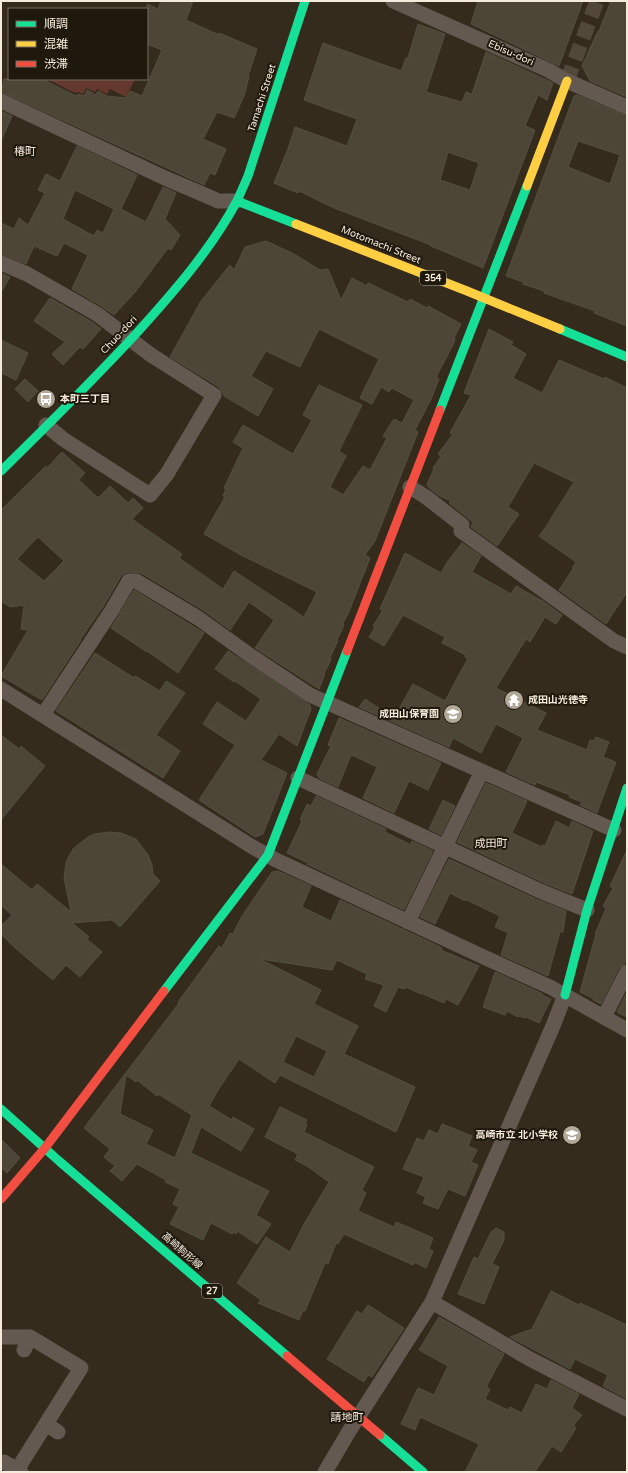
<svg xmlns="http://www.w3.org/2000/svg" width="628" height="1473" font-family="'Varela Round','Noto Sans JP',sans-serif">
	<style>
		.green { fill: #65382e }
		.building { fill: #4d4637; stroke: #544f42; fill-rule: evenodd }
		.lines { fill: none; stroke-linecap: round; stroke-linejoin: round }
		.street-tunnel { stroke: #514839; stroke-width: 15; stroke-dasharray: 15 8; stroke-linecap: butt }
		.street { stroke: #635951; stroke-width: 15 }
		.fast { stroke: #16e098; stroke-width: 9 }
		.slow { stroke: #ffcf43; stroke-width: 9 }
		.jam { stroke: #f24e42; stroke-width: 9 }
		.labels { text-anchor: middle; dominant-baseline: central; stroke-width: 4; stroke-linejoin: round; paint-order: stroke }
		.shield { fill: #1f180c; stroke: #b6ac9d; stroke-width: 1 }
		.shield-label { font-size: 9px; font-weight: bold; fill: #f6ebdb }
		.street-label { font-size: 10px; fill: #f6ebdb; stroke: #1f180c }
		.poi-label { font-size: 10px; font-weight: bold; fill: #f6ebdb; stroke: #1f180c; text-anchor: start }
		.neighbourhood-label { font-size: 11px; fill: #f6ebdb; stroke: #1f180c }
	</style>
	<rect width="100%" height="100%" fill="#342b1c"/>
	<path class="green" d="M47 79H135L126 97 110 89 107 94 97 89 95 92 86 88 83 94 78 92 75 93Z"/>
	<path class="building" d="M161 1H193L186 20 219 35V33L257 49 248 76 249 77 244 96 234 118 217 112 203 139 226 149 215 175 210 173 204 185 1 92 4 79H42L76 96 78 94 84 96 87 90 96 95 98 91 107 96 126 98 130 91 142 96 162 50 147 44V4L158 9Z
		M478 1H583L559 66 471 24Z
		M611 1H627V97L590 81 582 66 598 31H599Z
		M418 24 445 34 426 92 462 102 466 92 472 94 486 52 553 83 547 100 538 95 525 126 535 130 483 268 431 246V245L334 208 299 191 298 193 274 183 288 149 295 127 347 146 357 119 304 100 323 43 401 71 406 58H408ZM448 152 479 163 470 190 440 180Z
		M577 95 627 116V326L594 313 595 311 544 293V291L523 284V282L506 276 574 96ZM578 141 620 155 610 184 568 167Z
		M1 111 12 116 1 141Z
		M77 146 137 175 121 209 146 222 163 187 176 193 165 219 180 235 171 250 168 248 136 291 114 315 101 306 72 289 88 255 64 243 57 256 34 246 26 264 1 254V223L14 229 19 218 28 225 45 193 38 190 46 174 60 181ZM75 190 114 209 103 233 97 230 94 236 63 219Z
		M266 241 294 254 320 270 328 269 341 300 352 278 367 286 368 283 408 302 410 299 427 308 428 306 461 324 454 338 455 339 453 345 436 377 439 379 432 397 415 430 418 432 375 541 365 555 370 558 348 614 343 623 344 624 342 630 337 639 338 640 330 658 331 659 328 666 324 673 325 674 319 689 255 648 274 620 249 602 230 630 203 610 141 573 129 572 125 573 121 576 104 605 80 640H81L42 700 1 676 28 630 21 629 24 605 10 607 1 601V510L46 466 47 468 62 452 85 473 79 480 98 498 110 486 128 503 133 498 143 508 132 519 182 554 179 558 223 589 234 571 304 617 317 592 241 555 204 534 225 497 223 496 226 489 224 488 243 448 233 442 243 425 293 454 312 420 303 415 319 385 349 399 362 405 339 451 346 456 330 487 343 495 363 466 370 470 387 438 383 436 394 419 402 423 414 400 392 388 389 392 381 387 372 404 360 398 379 359 319 329 300 367 266 351 251 376 273 389 258 416 224 396 219 387 170 357 201 301 230 265 234 270 245 247ZM38 537 64 561 44 581 17 559Z
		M1 273 10 277 1 292Z
		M50 298 92 322 101 329 83 349 80 347 63 365 52 354 65 342 34 321Z
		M489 329 513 342 511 345 526 354 513 378 542 393 559 360 604 379 605 377 627 388V592L606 624 559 590 573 569 572 568 576 562 539 536 550 521V520L574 482 534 463 508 507 519 514 497 546 471 527 473 522 449 503 451 501 438 495 429 488 427 484 434 469 433 468 441 456 438 454 453 434 450 433 471 395 464 393Z
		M1 340 28 353 16 380 1 373Z
		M25 379 38 391 28 402 15 389Z
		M462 543 481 556 472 572 511 594 516 586 544 602 562 615 556 624 545 617 530 642 526 639 496 688 546 713 537 730 587 750 590 740 594 741 596 737 609 742 603 757 616 762 597 813 580 805 582 802 569 797 570 795 536 782 535 785 506 772 523 738 496 724 481 753 453 738 449 747 359 707 365 699 394 718 413 684 445 701 468 658 465 657 466 655 442 643 445 637 403 615 384 646 369 637 375 627 373 626 383 610 380 609 405 553 441 573 448 561Z
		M134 590 204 633 178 673 147 651V652L111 628Z
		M228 651 310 705 311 709 297 746 279 734 261 760 287 773 263 834 255 837 199 800 235 745 203 724 217 702 246 721 261 699 235 681 234 682 215 669Z
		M95 653 134 678 135 676 160 691 166 681 185 693 156 735 180 751 163 778 56 711Z
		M339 718 441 763 428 790 409 781 394 813 363 798 377 767 354 756 351 755 338 787 319 778 317 774 331 746 328 745Z
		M1 735 19 749 21 746 45 766 1 820Z
		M486 783 527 801 512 833 542 847 543 845 545 846 556 821 569 828 572 821 593 831 572 894 544 883 457 842Z
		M316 796 386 829 385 832 411 845 412 841 433 851 404 910 307 864H310L287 853 302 821 300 820 307 804 311 806Z
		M443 800 455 806 441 835 429 829Z
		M108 832 121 833 136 839 148 855 152 865 153 874 160 881 120 927 112 920 72 923 89 937 87 939 102 952 80 977 66 965 53 980 15 948 1 934V926L12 915 1 905V864L32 890 37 884 71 912 64 878 66 863 69 856 74 848 88 837 95 834Z
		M627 850V957L624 964 619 968 601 1004 593 1000 594 999 580 992 596 934H595L606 908 603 906 613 888 610 886Z
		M449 859 536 899 566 911 563 932H560L548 976 501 955 508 933 495 927 500 916 465 899V901L450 893 435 924 420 917Z
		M278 871 311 886 302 907 331 921 340 900 432 943 442 948 441 950 479 966 458 1005 446 999 444 1003 421 993V994L406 987 404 989 398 987 386 1012 374 1006 384 985 365 979 367 974 337 960 332 970 260 959 321 990 314 1004 358 1026 344 1054 415 1087 396 1132 280 1075 275 1083 239 1059 218 1090 209 1106 232 1120 233 1117 254 1129 241 1151 201 1127 191 1153 269 1191 256 1215 271 1224 257 1244 237 1231 236 1234 233 1232 232 1234 211 1223 203 1240 170 1224 179 1207 173 1204 180 1189 165 1182 166 1180 137 1164 122 1181 110 1171 115 1166 104 1157 110 1149 84 1128 179 1003 178 1002 219 946 222 948 230 933 233 934 242 916 272 872ZM296 1036 327 1051 314 1077 283 1062ZM126 1075 136 1082 137 1080 157 1096 158 1094 192 1115 175 1158 146 1144 153 1130 120 1114Z
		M495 972 543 994 542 995 551 999 539 1023 526 1017 525 1018 519 1016 518 1017 507 1011 505 1015 483 1007Z
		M627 992V1017L617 1012Z
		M280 1107 307 1120 305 1124 307 1125 304 1132 374 1167 362 1190 366 1193 358 1211 394 1227 396 1222 433 1238 429 1249 433 1251 426 1268 414 1262 413 1265 344 1234 338 1244 336 1243 328 1264 325 1263 305 1311 303 1310 299 1320 258 1303 261 1300 237 1283 266 1237 290 1252 303 1226 329 1182 307 1166 295 1160 298 1154 265 1137Z
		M442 1124 472 1136 468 1146 477 1150 471 1162 478 1165 465 1196 448 1189 438 1209 423 1203 426 1197 417 1193 424 1177 403 1169 417 1138 424 1141 429 1130 438 1134Z
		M1 1139 20 1158 7 1173 1 1168Z
		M496 1228 504 1232V1240L492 1264 499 1267 484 1304 458 1294 474 1257 478 1259 491 1232Z
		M551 1291 579 1305 580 1303 627 1325V1399L603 1386 608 1375 575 1359 570 1369 510 1337 532 1329Z
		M368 1305 404 1328 372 1377 368 1375 364 1382 327 1359 357 1311 362 1314Z
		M439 1317 504 1354 486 1387 490 1389 485 1399 508 1410 510 1407 522 1413 536 1384 547 1389 551 1380 579 1394 572 1408 582 1415 573 1426 576 1428 561 1452 552 1446 535 1472H465L479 1444 420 1417 415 1430 401 1424 418 1388 434 1395 448 1366 419 1350Z"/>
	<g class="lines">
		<path class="street-tunnel" d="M567 81 597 1"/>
		<path class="street" d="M393 1 548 70 567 81 627 107
			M1 101 165 178 214 199 218 201H237
			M1 263 27 274 97 314 151 355 214 395 167 474 150 495 63 439 46 425
			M410 487 426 497 462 525 461 531 614 641 627 647
			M1 689 251 846 276 860 488 959 550 987 627 1030
			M43 715 112 610 129 581H136L198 618 251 656 310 695 614 830
			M298 778 540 891 587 910
			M408 922 482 771
			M604 1017 627 972
			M432 1302 530 1359 627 1409
			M1 1337H30L81 1368 17 1470
			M24 1350 30 1337
			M46 1424 58 1432
			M4 1462 21 1472
			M325 1472 348 1433 432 1302 553 1026 565 995"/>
		<path class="fast" d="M296 224 237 201 248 176 305 1
			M560 329 627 357
			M440 410 527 186
			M1 471C46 427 91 382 134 336 172 294 210 251 237 201
			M164 991 268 855 347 651
			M565 995 587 910 627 788
			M1 1109 59 1161 287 1356
			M380 1435 423 1472"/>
		<path class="slow" d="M527 186 567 81
			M296 224 467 291 560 329"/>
		<path class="jam" d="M347 651 440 410
			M1 1199 45 1148 164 991
			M287 1356 380 1435"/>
	</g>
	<defs>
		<symbol id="bus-disc" viewBox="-11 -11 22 22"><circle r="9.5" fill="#b2a898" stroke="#1f180c"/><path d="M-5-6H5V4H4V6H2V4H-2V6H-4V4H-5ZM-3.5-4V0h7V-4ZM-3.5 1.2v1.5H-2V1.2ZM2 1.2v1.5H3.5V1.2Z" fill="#fff"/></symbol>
		<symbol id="temple-disc" viewBox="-11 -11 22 22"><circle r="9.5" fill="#b2a898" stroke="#1f180c"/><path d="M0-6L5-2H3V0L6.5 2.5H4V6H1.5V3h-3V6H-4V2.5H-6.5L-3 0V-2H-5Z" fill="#fff"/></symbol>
		<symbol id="school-disc" viewBox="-11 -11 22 22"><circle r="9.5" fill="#b2a898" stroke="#1f180c"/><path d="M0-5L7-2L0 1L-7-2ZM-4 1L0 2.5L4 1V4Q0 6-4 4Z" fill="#fff"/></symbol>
	</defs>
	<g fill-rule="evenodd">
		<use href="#bus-disc" x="35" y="388" width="22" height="22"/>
		<use href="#temple-disc" x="503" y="689" width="22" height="22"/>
		<use href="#school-disc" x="442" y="703" width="22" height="22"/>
		<use href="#school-disc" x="561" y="1124" width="22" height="22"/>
	</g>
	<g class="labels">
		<g class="shield">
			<rect x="420" y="271" width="26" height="14" rx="3"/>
			<rect x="202" y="1284" width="20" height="14" rx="3"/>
		</g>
		<g class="shield-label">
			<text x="433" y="278">354</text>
			<text x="212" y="1291">27</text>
		</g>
		<g class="street-label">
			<text transform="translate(511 53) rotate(24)">Ebisu-dori</text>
			<text transform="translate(262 98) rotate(-72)">Tamachi Street</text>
			<text transform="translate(381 245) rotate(22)">Motomachi Street</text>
			<text transform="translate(119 335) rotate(-47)">Chuo-dori</text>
			<text transform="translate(182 1251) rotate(41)">高崎駒形線</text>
		</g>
		<g class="poi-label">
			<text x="60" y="399">本町三丁目</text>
			<text x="528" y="700">成田山光徳寺</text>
			<text x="439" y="714" text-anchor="end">成田山保育園</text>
			<text x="558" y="1135" text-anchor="end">高崎市立 北小学校</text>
		</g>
		<g class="neighbourhood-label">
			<text x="25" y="151">椿町</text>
			<text x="491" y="843">成田町</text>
			<text x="347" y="1417">請地町</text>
		</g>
	</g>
	<rect width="628" height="1473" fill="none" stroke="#f6ebdb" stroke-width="4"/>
	<rect x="8" y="8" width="140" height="72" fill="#1f180c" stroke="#756c5f"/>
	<rect x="16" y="21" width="20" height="6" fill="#16e098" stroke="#756c5f"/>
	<text x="44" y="28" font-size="12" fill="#f6ebdb">順調</text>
	<rect x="16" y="41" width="20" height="6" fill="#ffcf43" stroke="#756c5f"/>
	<text x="44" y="48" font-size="12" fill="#f6ebdb">混雑</text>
	<rect x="16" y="61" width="20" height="6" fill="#f24e42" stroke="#756c5f"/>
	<text x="44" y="68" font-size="12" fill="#f6ebdb">渋滞</text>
</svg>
